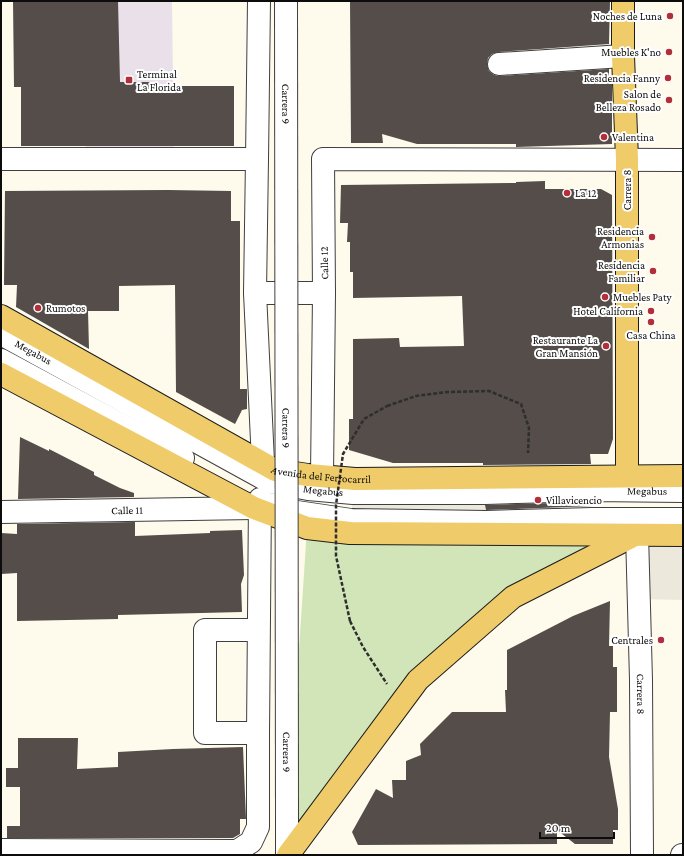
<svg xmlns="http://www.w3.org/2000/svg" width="684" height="856" font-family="'Crimson Pro',serif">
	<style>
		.industrial { fill: #e9e0ea }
		.green { fill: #d1e5b8 }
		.plaza { fill: #ede8dc }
		.building { fill: #544d49 }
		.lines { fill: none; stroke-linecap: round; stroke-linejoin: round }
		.minor-casing { stroke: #3f3f3f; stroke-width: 24 }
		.major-casing { stroke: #1d1d1d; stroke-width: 24 }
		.path { stroke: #2e2e2e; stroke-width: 2.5; stroke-dasharray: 4 2; stroke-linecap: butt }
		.minor { stroke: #fff; stroke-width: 22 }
		.major { stroke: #efcb6a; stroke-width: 22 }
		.minor-bridge-casing { stroke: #3f3f3f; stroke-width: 24; stroke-linecap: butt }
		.path-bridge { stroke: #2e2e2e; stroke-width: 2.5; stroke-dasharray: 4 2; stroke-linecap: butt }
		.minor-bridge { stroke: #fff; stroke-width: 22 }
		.poi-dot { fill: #b22e38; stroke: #fff; stroke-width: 1.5 }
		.labels { text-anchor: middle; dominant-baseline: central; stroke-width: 4; stroke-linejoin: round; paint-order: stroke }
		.poi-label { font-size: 11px; fill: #0c0c0c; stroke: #fff; text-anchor: end }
		.street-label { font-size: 11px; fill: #0c0c0c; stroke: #fff }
	</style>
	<rect width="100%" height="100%" fill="#fefaec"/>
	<path class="industrial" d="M84 1H172L174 159H86Z"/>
	<path class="green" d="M307 528 637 534 513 597 418 680 286 848Z"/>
	<path class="plaza" d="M353 493H485L486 522 351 520Z
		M637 534 683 535V600L639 599Z"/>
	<path class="building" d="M13 1H118L120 82H150L151 86H234V146H21V87H14Z
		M350 1H610L609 44 498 52 492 54 488 58 487 64 489 71 494 75 500 76 609 69V83L612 84V144L516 147V144H417L382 134 383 143H351Z
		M545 181V189H601L612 195 613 439 608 454H590L591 464 483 465V463H393L349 450V419H353V339L399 338 400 347 464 346 462 296 353 298V272H350V242H347L348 223H340L341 185 516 183V182Z
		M168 190 231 191V221H240V389H247V409L242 410 235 424 176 392 175 285 119 286V311H88L89 349 16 307 17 285H4L5 191Z
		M20 437 49 451V449L94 472V475L120 488 134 493V497L18 499Z
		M591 502 592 506 486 510 485 505Z
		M135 522V536L210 533V531L242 530 244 575 241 584 242 612 118 615V619L17 621V573L1 574V533L17 534V524Z
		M610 601 609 646H613V667H617V712H610L609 757 618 809V830H613V844H575L557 830V844L358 845 352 832 376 789 393 798 392 780H406V761L421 755 420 744 452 712H506L505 690H507V650L573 616Z
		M18 738H78L77 769 118 767V752L173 749 243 747 246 819H240V834L233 838H7V826H20V787H6V768H18Z"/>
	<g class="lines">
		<defs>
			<g id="minor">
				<path d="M499 64 623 56"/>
				<path d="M1 159H257L255 293H324L323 159 683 160"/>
				<path d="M257 159 259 1"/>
				<path d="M255 293 263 462"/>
				<path id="s1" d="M1 334 270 482 308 489 353 493H485L591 490 683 491"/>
				<path d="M1 360 183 458"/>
				<path d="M322 476 324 293"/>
				<path d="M270 504 290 511 351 520 486 522 592 519H683"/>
				<path id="s2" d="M1 512 254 508"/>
				<path id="s3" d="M637 534 641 680 642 855"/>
				<path d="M258 733H205V630H258"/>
				<path d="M1 850 237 851 251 842 258 827V733L260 499"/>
				<path d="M287 855V819"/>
				<path d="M682 855H683"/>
			</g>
			<g id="major">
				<path d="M623 1V56L627 159V476"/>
				<path id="s4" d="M1 316 275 470 308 475 355 479 683 476"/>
				<path d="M1 374 254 508 307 528 350 533 683 535"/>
				<path d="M288 855 418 680 513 597 633 536"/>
			</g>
		</defs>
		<use href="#minor" class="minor-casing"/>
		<use href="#major" class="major-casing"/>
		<path class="path" d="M387 406 416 396 448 392 489 391 521 404 529 428 528 453
			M350 621 363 647 387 684"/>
		<use href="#minor" class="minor"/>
		<use href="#major" class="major"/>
		<defs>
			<g id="minor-bridge">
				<path id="s5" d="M286 1 287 819"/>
			</g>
		</defs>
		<use href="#minor-bridge" class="minor-bridge-casing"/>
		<path class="path-bridge" d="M350 621 336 556V505L343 454 364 419 387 406"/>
		<use href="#minor-bridge" class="minor-bridge"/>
	</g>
	<g class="poi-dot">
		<circle cx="670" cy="16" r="4"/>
		<circle cx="669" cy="52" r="4"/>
		<circle cx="668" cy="78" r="4"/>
		<rect x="125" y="76" width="8" height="8" rx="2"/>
		<circle cx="669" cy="100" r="4"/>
		<circle cx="604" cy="137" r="4"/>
		<circle cx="567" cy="193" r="4"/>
		<circle cx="652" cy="237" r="4"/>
		<circle cx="653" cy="271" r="4"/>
		<circle cx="605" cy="297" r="4"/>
		<circle cx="38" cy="308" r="4"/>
		<circle cx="651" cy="311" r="4"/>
		<circle cx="651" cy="322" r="4"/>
		<circle cx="606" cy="346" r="4"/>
		<circle cx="538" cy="500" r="4"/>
		<circle cx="661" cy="640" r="4"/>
	</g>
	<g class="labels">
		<g class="poi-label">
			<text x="662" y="16">Noches de Luna</text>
			<text x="661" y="52">Muebles K'no</text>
			<text x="137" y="74" text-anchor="start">Terminal<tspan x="137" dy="13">La Florida</tspan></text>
			<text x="660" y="78">Residencia Fanny</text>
			<text x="661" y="94">Salon de<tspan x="661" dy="13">Belleza Rosado</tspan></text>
			<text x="612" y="137" text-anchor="start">Valentina</text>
			<text x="575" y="193" text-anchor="start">La 12</text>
			<text x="644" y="231">Residencia<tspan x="644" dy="13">Armonias</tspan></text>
			<text x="645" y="265">Residencia<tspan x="645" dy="13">Familiar</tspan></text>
			<text x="613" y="297" text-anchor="start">Muebles Paty</text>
			<text x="46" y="308" text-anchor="start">Rumotos</text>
			<text x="643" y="311">Hotel California</text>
			<text x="651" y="335" text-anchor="middle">Casa China</text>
			<text x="598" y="340">Restaurante La<tspan x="598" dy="13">Gran Mansión</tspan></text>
			<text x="546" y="500" text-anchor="start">Villavicencio</text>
			<text x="653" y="640">Centrales</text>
		</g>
		<g class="street-label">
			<text stroke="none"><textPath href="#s5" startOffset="103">Carrera 9</textPath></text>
			<text transform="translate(627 190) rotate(-90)">Carrera 8</text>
			<text transform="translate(324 263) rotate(-91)">Calle 12</text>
			<text stroke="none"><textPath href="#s1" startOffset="37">Megabus</textPath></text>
			<text stroke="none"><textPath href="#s5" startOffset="427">Carrera 9</textPath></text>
			<text stroke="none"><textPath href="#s4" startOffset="361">Avenida del Ferrocarril</textPath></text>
			<text stroke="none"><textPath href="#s1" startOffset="361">Megabus</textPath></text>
			<text stroke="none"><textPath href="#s1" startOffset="685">Megabus</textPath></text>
			<text stroke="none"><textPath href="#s2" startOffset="126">Calle 11</textPath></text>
			<text stroke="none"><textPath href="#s3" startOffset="160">Carrera 8</textPath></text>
			<text stroke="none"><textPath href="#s5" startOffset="751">Carrera 9</textPath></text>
		</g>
	</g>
	<rect width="684" height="856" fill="none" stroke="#0c0c0c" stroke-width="4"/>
	<path d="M540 832v6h74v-6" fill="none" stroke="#0c0c0c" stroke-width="2"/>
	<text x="546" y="832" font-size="12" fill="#0c0c0c" stroke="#ffffff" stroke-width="3" paint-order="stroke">20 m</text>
</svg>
